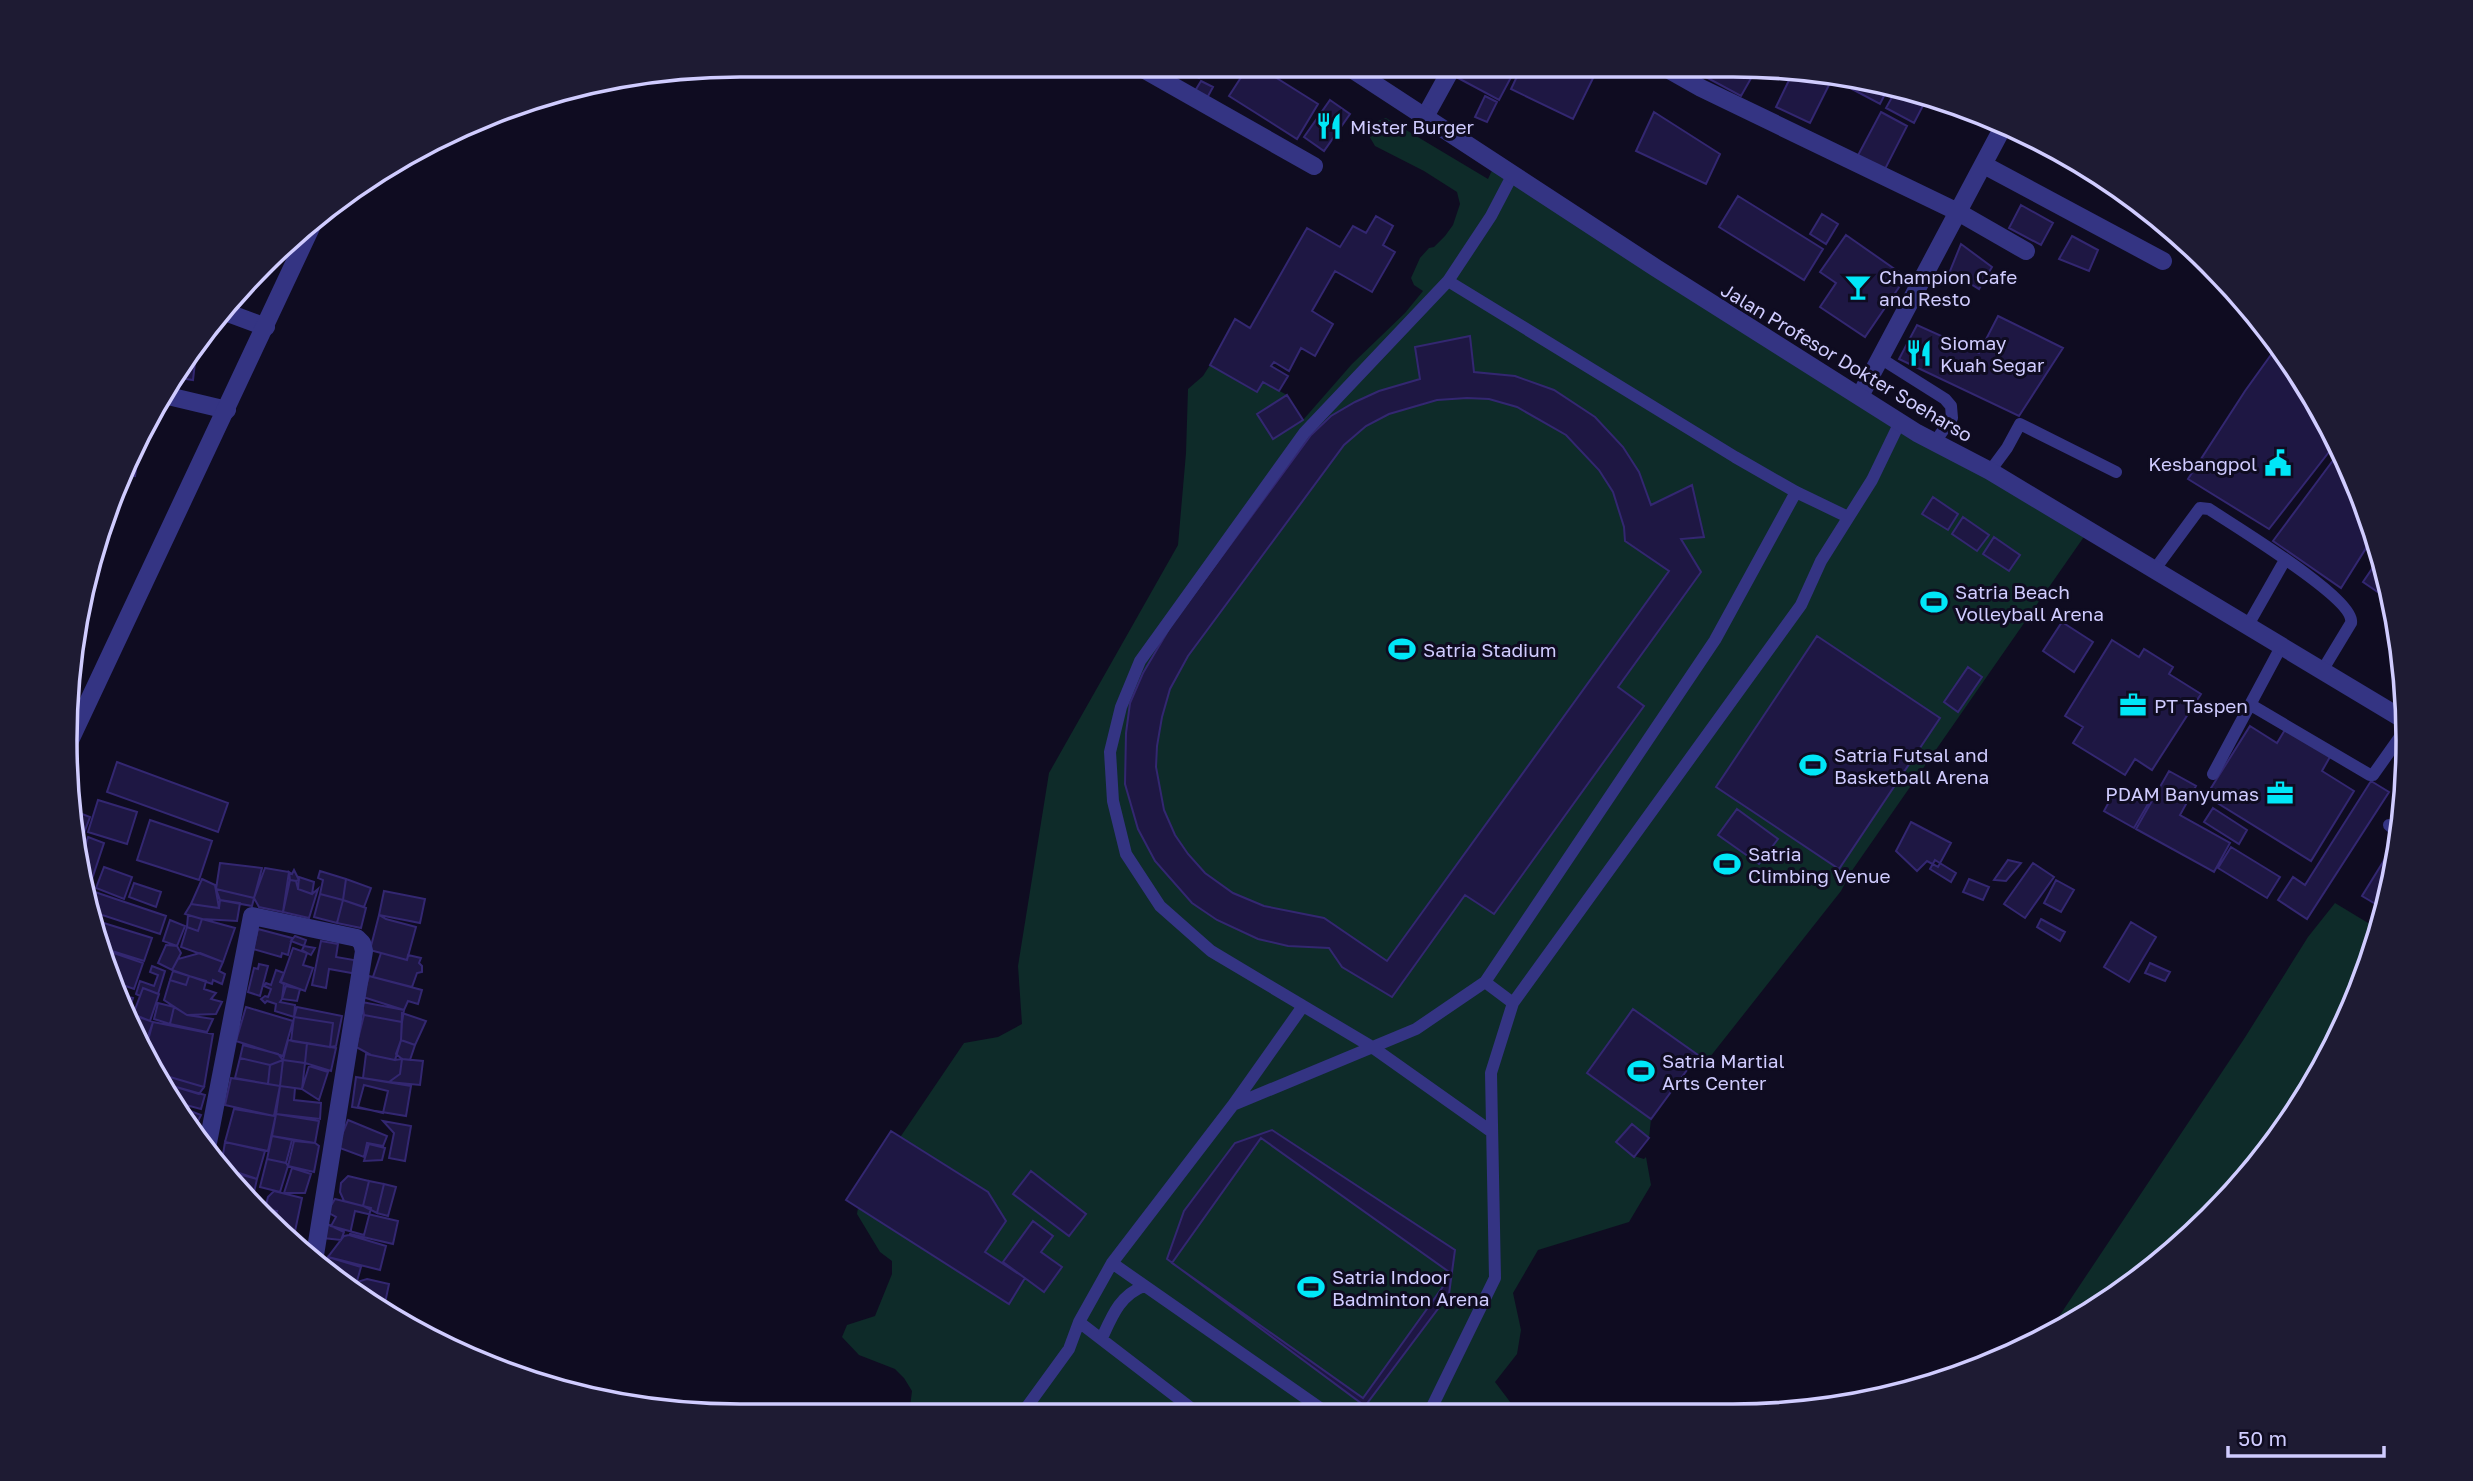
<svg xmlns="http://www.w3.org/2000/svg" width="2473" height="1481" font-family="'Golos Text',sans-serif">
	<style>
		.green { fill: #0e2b29 }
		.building { fill: #1e1743; stroke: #332771; stroke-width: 2; fill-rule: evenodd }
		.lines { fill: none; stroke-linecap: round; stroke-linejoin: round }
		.service { stroke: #343483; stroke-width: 12 }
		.minor { stroke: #343483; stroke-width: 18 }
		.tertiary { stroke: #343483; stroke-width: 18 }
		.labels { text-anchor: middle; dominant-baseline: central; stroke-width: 6; stroke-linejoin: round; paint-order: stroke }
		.poi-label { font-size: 19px; fill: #d0ccff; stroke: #0f0c21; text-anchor: start }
		.street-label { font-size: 19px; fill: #d0ccff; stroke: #0f0c21 }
		.rim { fill: none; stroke: #d0ccff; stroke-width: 3.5 }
	</style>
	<rect width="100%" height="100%" fill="#0f0c21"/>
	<path class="green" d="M1386 118 1488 179 1494 166 2088 531 1851 872 1841 891 1706 1062 1697 1056 1651 1119 1649 1138 1634 1156 1644 1159 1646 1157 1651 1185 1629 1222 1538 1250 1513 1293 1521 1330 1517 1354 1495 1382 1520 1415H909L912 1391 904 1378 895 1369 859 1355 842 1337 847 1325 875 1316 892 1274V1261L880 1252 857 1214 860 1196 879 1179 901 1136 964 1043 998 1037 1022 1024 1018 966 1049 773 1178 545 1186 453 1188 389 1203 376 1210 365 1256 392 1263 382 1287 395 1257 414 1273 439 1303 420 1352 364 1405 313 1423 291 1414 285 1411 278 1420 258 1429 248 1434 247 1445 236 1453 225 1460 204 1457 192 1424 171 1375 146 1368 134 1375 122Z
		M2335 903 2378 929 2357 999 2294 1116 2178 1248 2070 1326 2046 1336 2244 1039 2308 937Z"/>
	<path class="building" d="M1184 65H1201L1205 68 1199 78 1182 69Z
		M1249 65H1256L1318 104 1297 139 1229 96Z
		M1464 66H1517L1499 100 1458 78Z
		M1522 66H1599L1573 119 1511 89Z
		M1707 66H1758L1741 96 1702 75Z
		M1794 70 1809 73 1830 83 1810 123 1776 107Z
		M1201 81 1213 87 1207 98 1195 91Z
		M1856 82 1888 88 1880 104 1852 89Z
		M1896 90 1928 96 1914 123 1886 108Z
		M1485 96 1497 102 1487 122 1475 117Z
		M1330 100 1350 114 1324 151 1304 137Z
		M1654 112 1720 154 1706 184 1636 151Z
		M1881 112 1907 126 1883 173 1856 159Z
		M2101 175 2108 179 2138 203 2097 182Z
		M1738 196 1823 249 1804 280 1719 227Z
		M2021 205 2053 223 2041 245 2009 228Z
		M1822 214 1838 224 1826 244 1810 234Z
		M1376 216 1393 226 1383 245 1395 252 1372 292 1335 271 1312 311 1333 324 1315 356 1301 348 1289 371 1274 362 1271 366 1288 376 1279 391 1263 382 1257 392 1210 365 1235 319 1250 328 1307 228 1340 247 1353 226 1366 233Z
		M1846 235 1906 277 1865 337 1820 307 1836 283 1820 272Z
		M2072 236 2098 250 2089 271 2059 259Z
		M1961 244 1992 267 1979 289 1950 271Z
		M2197 252 2211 263 2219 273 2192 260Z
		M1998 316 2063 348 2019 416 1899 359 1917 325 1979 353Z
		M1470 336 1474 372 1515 376 1554 390 1595 417 1623 447 1639 472 1651 505 1692 485 1704 537 1681 539 1701 572 1618 687 1644 706 1494 914 1465 895 1392 997 1342 967 1329 948 1288 946 1258 939 1217 920 1192 903 1155 861 1138 829 1125 784 1126 733 1130 703 1143 673 1172 624 1311 435 1331 416 1355 402 1379 391 1420 379 1415 347ZM1467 398 1489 399 1517 407 1566 435 1599 470 1613 492 1624 527 1625 541 1669 571 1387 961 1324 918 1264 906 1233 893 1205 873 1188 854 1175 835 1164 810 1156 767 1157 746 1162 717 1170 689 1188 656 1344 445 1366 426 1389 414 1437 400Z
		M197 345 193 380 173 377 179 365Z
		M2278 345 2295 365 2336 443 2269 529 2188 479 2245 391Z
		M1287 395 1303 420 1273 439 1257 414Z
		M140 443 135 476 125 474Z
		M2340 451 2357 482 2373 537 2341 588 2273 541Z
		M1933 497 1958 514 1948 530 1922 514Z
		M1963 517 1989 535 1977 551 1952 534Z
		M1994 537 2020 555 2009 571 1983 554Z
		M2380 557 2394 603 2363 582Z
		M2062 622 2093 642 2074 672 2043 651Z
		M1817 636 1940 718 1839 869 1716 787Z
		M2112 640 2139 657 2144 649 2173 667 2169 674 2201 694 2152 770 2135 759 2125 775 2073 743 2083 727 2065 716Z
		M1968 667 1982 677 1958 712 1944 702Z
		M2250 726 2277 743 2286 728 2331 755 2322 771 2354 791 2311 861 2206 796Z
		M117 762 228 803 218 832 107 792Z
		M2169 771 2196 786 2180 815 2230 843 2214 872 2136 829Z
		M2371 781 2389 792 2307 919 2278 900 2293 877 2305 885Z
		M2117 787 2148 804 2134 828 2104 811Z
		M98 800 137 812 127 844 88 832Z
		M2213 808 2247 830 2239 844 2204 822Z
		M1737 809 1778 839 1759 864 1718 835Z
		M77 812 90 817 84 833 80 831Z
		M150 820 212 841 199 880 137 860Z
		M1911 822 1951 843 1938 867 1927 861 1917 871 1896 851Z
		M88 837 104 843 91 882 88 881 83 852Z
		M2396 841 2398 842 2395 873 2384 909 2362 896Z
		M2231 847 2280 877 2267 898 2218 868Z
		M1935 860 1956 873 1951 882 1930 869Z
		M2008 860 2021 863 2006 881 1994 880Z
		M220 863 262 868 254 898 216 889Z
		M2033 863 2054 877 2025 918 2004 904Z
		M104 867 132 877 124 899 96 888Z
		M265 868 289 872 283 912 259 907 254 898Z
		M294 870 299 880 296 881 290 880 289 872 292 874Z
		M320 871 346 879 343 900 320 894 323 880 318 878Z
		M299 877 314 882 312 894 298 889Z
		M202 879 215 885 219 908 191 904Z
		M346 879 371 888 364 907 343 900Z
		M1969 879 1989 887 1983 900 1963 892Z
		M290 880 296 881 298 889 312 894 318 889 309 918 283 912Z
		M2056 880 2074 890 2061 912 2044 903Z
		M134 883 161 892 156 907 129 897Z
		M216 889 254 898 252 906 220 900Z
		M89 890 166 916 160 934 93 912Z
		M384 891 425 899 420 923 379 915Z
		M320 894 343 900 337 923 314 917Z
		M220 900 240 903 237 921 202 919 185 914 191 904 219 908Z
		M343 900 366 908 361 928 337 923Z
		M188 915 202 919 198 931 187 927Z
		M379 915 386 919 416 927 407 960 370 950Z
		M202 919 235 928 223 962 181 947 187 927 198 931Z
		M2041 919 2065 932 2060 941 2037 927Z
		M94 920 152 938 144 961 99 947Z
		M170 920 185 926 177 946 163 941Z
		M2131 922 2156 937 2129 982 2104 967Z
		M258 929 292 938 288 955 282 953 281 957 253 949Z
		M295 936 306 940 304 946 291 941Z
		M321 941 338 944 336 957 354 960 357 974 329 969 326 988 312 985Z
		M166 945 177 946 181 953 172 970 158 963Z
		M304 946 315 948 311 955 302 950Z
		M99 948 143 963 134 989 114 982 100 957Z
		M293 948 307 953 303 965 313 968 305 991 281 982Z
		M200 953 223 962 219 971 225 974 222 984 213 980 212 984 172 970 178 959Z
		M381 953 407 960 408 955 421 958 419 963 422 966V972L417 973 412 987 373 977Z
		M2150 963 2170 972 2165 981 2145 973Z
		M259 964 268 966 260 996 248 992 254 968 258 969Z
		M152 966 165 971 158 994 143 988 140 996 136 994 140 981 154 986 158 975 150 972Z
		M276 970 284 973 280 982 284 984 282 999 280 1002 295 1005 294 1017 275 1011 276 1004 267 1001 265 1003 261 999 265 996 268 997 271 989 264 986 266 983 271 985Z
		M173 971 189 976 186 985 170 980Z
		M189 976 206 981 204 989 216 993 211 999 222 1002 216 1014 187 1015 164 1000 170 980 186 985Z
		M369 976 422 990 418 1004 408 1001 404 1010 363 997Z
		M286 986 300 989 297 1001 282 999Z
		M143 988 159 994 150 1021 133 1015Z
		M120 995 133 998 129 1011Z
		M362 1002 404 1010 402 1022 364 1015Z
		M158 1003 174 1007 170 1024 154 1019Z
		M174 1007 187 1015 213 1019 207 1032 170 1024Z
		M246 1007 293 1021 283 1056 236 1041Z
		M297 1007 342 1016 336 1046 330 1047 333 1023 294 1017Z
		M1633 1009 1698 1055 1651 1119 1587 1073Z
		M130 1013 153 1022 146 1042Z
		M402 1013 426 1021 415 1045 401 1040Z
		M364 1015 402 1022 401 1040 395 1060 371 1055 356 1047Z
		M294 1017 333 1023 330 1047 291 1041Z
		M153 1022 213 1034 204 1087 163 1075 147 1044Z
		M288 1040 307 1043 305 1063 283 1060Z
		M401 1040 415 1045 410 1060 402 1059 396 1054Z
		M307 1043 336 1048 331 1071 305 1063Z
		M243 1045 278 1054 283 1060 270 1065 240 1058Z
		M366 1054 395 1060 402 1059 400 1074 389 1082 363 1078Z
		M240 1058 270 1065 268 1084 235 1078Z
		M402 1059 423 1061 420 1085 389 1082 400 1074Z
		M283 1060 305 1063 302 1089 280 1086Z
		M283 1060 280 1086 268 1084 270 1065Z
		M309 1066 328 1072 319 1100 302 1089Z
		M163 1075 204 1087 199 1094 169 1085Z
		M356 1077 411 1086 406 1116 352 1107Z
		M231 1078 280 1086 274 1116 225 1105Z
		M169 1085 205 1095 201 1109 178 1103Z
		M364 1085 388 1091 383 1113 358 1107Z
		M280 1086 295 1088 294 1100 321 1103 320 1119 276 1114Z
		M180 1107 201 1115 193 1131Z
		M234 1109 274 1116 276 1114 268 1151 225 1142Z
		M276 1114 319 1121 315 1143 272 1136Z
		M348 1120 387 1136 383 1146 367 1143 364 1157 337 1147Z
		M383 1121 411 1126 405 1161 389 1158 394 1133Z
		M1632 1124 1649 1138 1634 1157 1616 1142Z
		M1272 1130 1455 1250 1449 1294 1365 1406 1167 1259 1184 1211 1235 1143Z
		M891 1131 988 1192 1006 1221 985 1252 1025 1278 1009 1304 846 1200Z
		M272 1136 292 1140 286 1163 267 1159Z
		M1261 1138 1452 1274 1363 1398 1172 1263Z
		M294 1141 315 1143 319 1146 314 1172 288 1166Z
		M225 1142 265 1151 257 1179 221 1167Z
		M369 1144 385 1148 382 1160 364 1161Z
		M267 1159 286 1163 288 1166 280 1192 260 1187Z
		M292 1168 311 1174 305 1193H284Z
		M223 1170 257 1179 253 1197Z
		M1031 1171 1086 1214 1069 1236 1013 1194Z
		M348 1176 369 1181 363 1206 344 1201 340 1192 341 1183Z
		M369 1181 384 1184 377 1213 363 1206Z
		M384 1184 396 1187 388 1216 377 1213Z
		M274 1191 302 1198 294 1236 275 1218 277 1211 265 1209 268 1197Z
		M335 1199 371 1208 364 1235 331 1226 336 1217 327 1212Z
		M355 1211 398 1221 393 1244 350 1234Z
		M1033 1221 1053 1236 1041 1252 1062 1267 1044 1292 1003 1262Z
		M325 1223 344 1232 341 1240 323 1238Z
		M349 1235 386 1246 380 1270 328 1257 344 1236Z
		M328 1257 361 1267 354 1292 325 1265Z
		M367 1279 389 1284 385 1303 361 1298 354 1292 357 1282Z
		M361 1298 387 1303 386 1312 365 1302Z"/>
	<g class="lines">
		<path class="service" d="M1448 281 1735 457 1796 492 1848 517
			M1880 358 1945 399 1951 406 1952 418 1934 443
			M1990 471 2007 448 2020 424 2116 472
			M2155 569 2200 508 2209 509C2233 525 2356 599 2351 623L2322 671
			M2248 625 2285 560
			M2251 705 2370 775H2373L2407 727
			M2213 774 2282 645
			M2389 825 2399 834
			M1485 982 1513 1003
			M1233 1105 1303 1006
			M1492 1132 1372 1047 1211 951 1160 906 1126 854 1113 801 1110 752 1121 707 1140 661 1304 433 1448 281 1491 216 1513 174
			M1112 1263 1330 1415
			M1079 1322 1200 1415
			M1102 1338C1112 1316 1120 1295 1144 1286
			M1021 1415 1069 1349 1079 1322 1112 1263 1233 1105 1416 1029 1485 982 1715 640 1796 492
			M1428 1415 1495 1278 1491 1073 1513 1003 1801 605 1821 561 1872 480 1900 422"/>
		<path class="minor" d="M1136 65 1314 166
			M1662 66 1701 88 1958 212 2026 251
			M1426 115 1453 66
			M1984 165 2163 261
			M228 313 266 327
			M164 395 227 410
			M1860 396 2003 127
			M206 1153 252 916 357 938 362 943 364 951 315 1255"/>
		<path class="tertiary" d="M1347 66 1656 268 1917 433 1990 471 2406 721
			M66 749 315 219"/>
	</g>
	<defs>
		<symbol id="restaurant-bare" viewBox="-9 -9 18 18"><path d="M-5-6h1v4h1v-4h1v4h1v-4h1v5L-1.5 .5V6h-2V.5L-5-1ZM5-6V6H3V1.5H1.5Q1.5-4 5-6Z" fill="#00e6f7" stroke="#0f0c21" stroke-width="2.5" paint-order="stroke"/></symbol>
		<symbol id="bar-bare" viewBox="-9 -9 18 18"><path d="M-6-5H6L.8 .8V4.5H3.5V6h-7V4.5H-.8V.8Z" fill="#00e6f7" stroke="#0f0c21" stroke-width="2.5" paint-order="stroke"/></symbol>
		<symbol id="civic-bare" viewBox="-9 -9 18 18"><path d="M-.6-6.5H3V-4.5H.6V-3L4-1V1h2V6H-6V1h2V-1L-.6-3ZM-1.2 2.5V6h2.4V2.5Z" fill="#00e6f7" stroke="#0f0c21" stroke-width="2.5" paint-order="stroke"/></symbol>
		<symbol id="stadium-bare" viewBox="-9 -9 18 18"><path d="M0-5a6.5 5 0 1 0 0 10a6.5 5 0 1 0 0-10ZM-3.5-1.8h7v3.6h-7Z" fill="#00e6f7" stroke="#0f0c21" stroke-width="2.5" paint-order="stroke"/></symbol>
		<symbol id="office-bare" viewBox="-9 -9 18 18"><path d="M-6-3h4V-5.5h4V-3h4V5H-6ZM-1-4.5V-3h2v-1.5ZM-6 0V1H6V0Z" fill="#00e6f7" stroke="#0f0c21" stroke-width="2.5" paint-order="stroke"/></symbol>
	</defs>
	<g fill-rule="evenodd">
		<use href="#restaurant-bare" x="1310" y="107" width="38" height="38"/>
		<use href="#bar-bare" x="1839" y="268" width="38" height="38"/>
		<use href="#restaurant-bare" x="1900" y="334" width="38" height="38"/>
		<use href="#civic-bare" x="2259" y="444" width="38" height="38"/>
		<use href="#stadium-bare" x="1915" y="583" width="38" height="38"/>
		<use href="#stadium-bare" x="1383" y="630" width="38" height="38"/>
		<use href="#office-bare" x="2114" y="686" width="38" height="38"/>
		<use href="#stadium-bare" x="1794" y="746" width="38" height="38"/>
		<use href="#office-bare" x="2261" y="774" width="38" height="38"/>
		<use href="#stadium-bare" x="1708" y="845" width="38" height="38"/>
		<use href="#stadium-bare" x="1622" y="1052" width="38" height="38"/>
		<use href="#stadium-bare" x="1292" y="1268" width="38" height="38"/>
	</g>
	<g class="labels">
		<g class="poi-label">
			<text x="1350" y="126">Mister Burger</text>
			<text x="1879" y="276">Champion Cafe<tspan x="1879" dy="22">and Resto</tspan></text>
			<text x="1940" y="342">Siomay<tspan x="1940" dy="22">Kuah Segar</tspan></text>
			<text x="2257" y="463" text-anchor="end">Kesbangpol</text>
			<text x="1955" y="591">Satria Beach<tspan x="1955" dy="22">Volleyball Arena</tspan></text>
			<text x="1423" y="649">Satria Stadium</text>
			<text x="2154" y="705">PT Taspen</text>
			<text x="1834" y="754">Satria Futsal and<tspan x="1834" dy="22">Basketball Arena</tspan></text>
			<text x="2259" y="793" text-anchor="end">PDAM Banyumas</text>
			<text x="1748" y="853">Satria<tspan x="1748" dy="22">Climbing Venue</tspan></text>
			<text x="1662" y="1060">Satria Martial<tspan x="1662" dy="22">Arts Center</tspan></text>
			<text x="1332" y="1276">Satria Indoor<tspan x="1332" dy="22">Badminton Arena</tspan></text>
		</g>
		<g class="street-label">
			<text transform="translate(1847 362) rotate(31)">Jalan Profesor Dokter Soeharso</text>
		</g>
	</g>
	<path d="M0 0H2473V1481H0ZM740 77H1733A663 663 0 0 1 2396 740V741A663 663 0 0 1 1733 1404H740A663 663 0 0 1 77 741V740A663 663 0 0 1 740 77Z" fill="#1e1b33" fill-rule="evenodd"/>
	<path class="rim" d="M740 77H1733A663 663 0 0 1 2396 740V741A663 663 0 0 1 1733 1404H740A663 663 0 0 1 77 741V740A663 663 0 0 1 740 77Z"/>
	<path d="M2228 1446v10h156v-10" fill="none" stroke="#d0ccff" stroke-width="3.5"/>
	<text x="2238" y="1446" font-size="21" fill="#d0ccff" stroke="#0f0c21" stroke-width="5" paint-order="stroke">50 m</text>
</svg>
